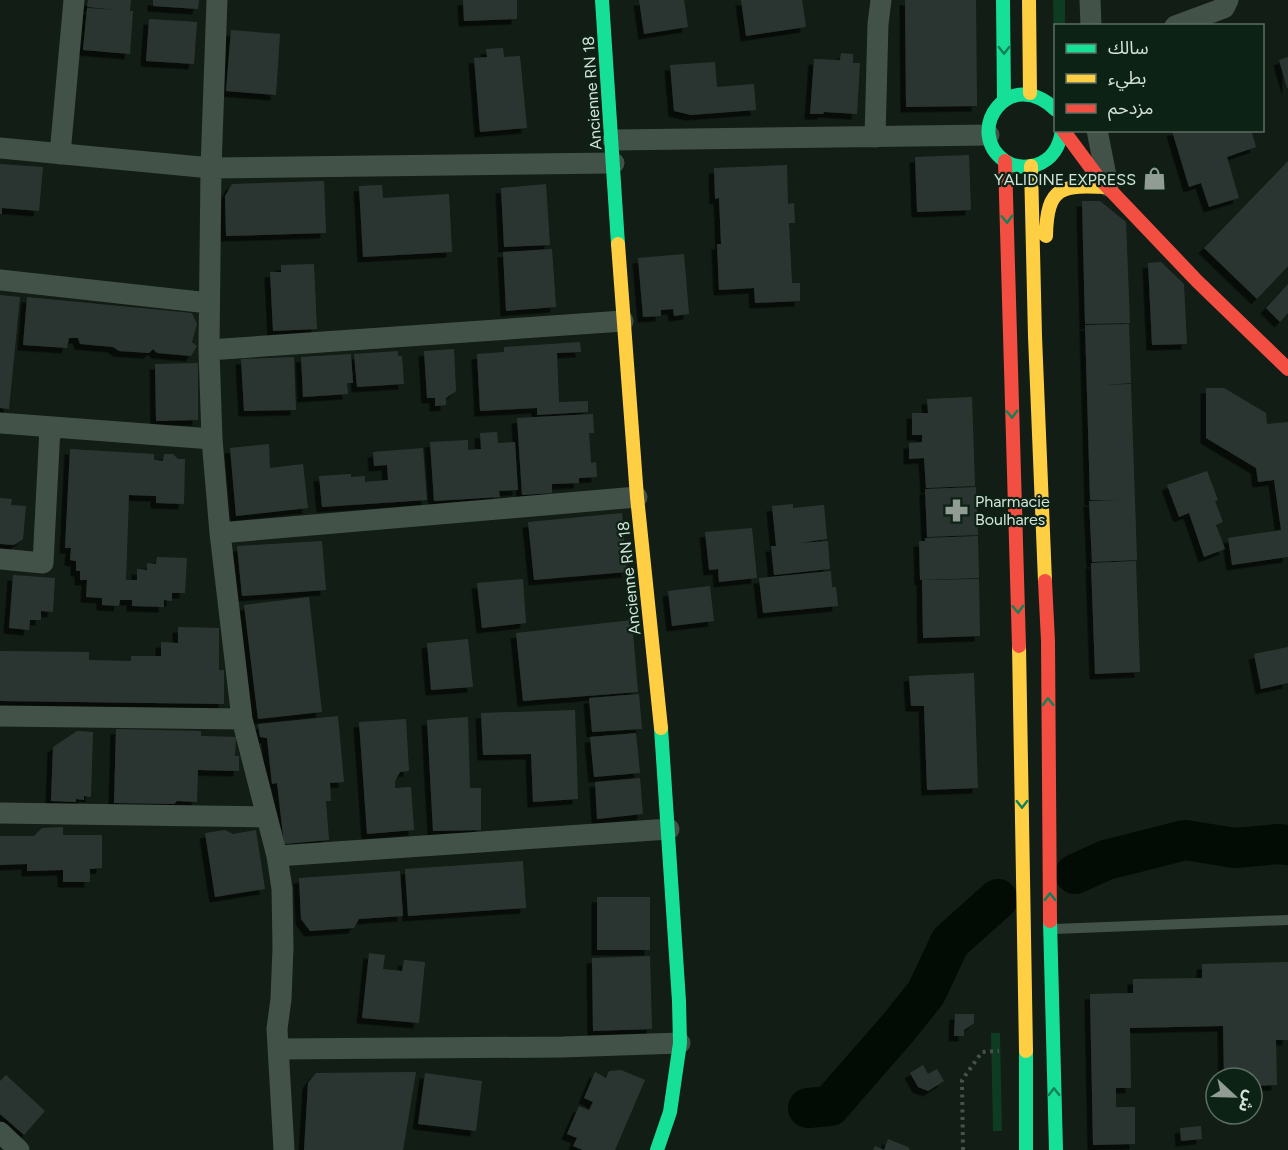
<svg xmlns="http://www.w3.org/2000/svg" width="1288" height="1150" font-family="Figtree,'Noto Sans Arabic',sans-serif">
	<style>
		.green { fill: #0e3c23 }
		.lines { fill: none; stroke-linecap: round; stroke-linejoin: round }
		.river { stroke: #020b04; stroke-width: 40 }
		.building { fill: #2c3630; filter: url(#shadow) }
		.path { stroke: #46534b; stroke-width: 4; stroke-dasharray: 3 4.5; stroke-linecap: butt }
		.lane { stroke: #425248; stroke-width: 10 }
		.street { stroke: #425248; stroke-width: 21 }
		.fast { stroke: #16e098; stroke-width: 14 }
		.slow { stroke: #ffcf43; stroke-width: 14 }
		.jam { stroke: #f24e42; stroke-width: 14 }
		.oneway { stroke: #118156 }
		.labels { text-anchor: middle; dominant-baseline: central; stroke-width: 4.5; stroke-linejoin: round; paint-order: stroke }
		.street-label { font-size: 16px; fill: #d4e1d8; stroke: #0c2214 }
		.poi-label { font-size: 16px; fill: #d4e1d8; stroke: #0c2214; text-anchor: end }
	</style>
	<defs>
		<filter id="shadow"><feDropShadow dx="-5.5" dy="5.5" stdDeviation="0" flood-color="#0009"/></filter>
	</defs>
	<rect width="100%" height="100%" fill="#111d15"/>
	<path class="green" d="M1053 0H1065V25L1056 26 1055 80Z
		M991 1033H1000L1002 1131H993Z"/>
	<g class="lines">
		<path class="river" d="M1075 874 1106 860 1185 840 1235 848 1278 844 1288 845
			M808 1108 830 1106 898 1028 926 993 950 942 998 899"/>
	</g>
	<path class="building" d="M88 0H131L130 11H133L130 54 83 50 87 8 119 10 87 7Z
		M153 0H199L198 9 153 6Z
		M463 0H517V19L464 21Z
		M639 0H684L688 27 644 34Z
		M741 0H802L806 27 746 36Z
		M905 0H976L977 106 906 107Z
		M149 19 197 22 194 64 146 61Z
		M231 30 280 34 276 95 226 91Z
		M503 48 504 57 520 56 527 128 480 132 474 58 487 57 486 49Z
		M841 53 853 54V63H860L857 114 824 112 823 114H810L814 59 840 60Z
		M1288 57V88H1287L1279 60Z
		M715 62 717 87 754 84 756 110 691 115 674 111 670 65Z
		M1174 130H1251L1256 147 1227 157 1239 198 1209 207 1201 183 1189 187 1172 131Z
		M969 155 971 210 917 212 915 157Z
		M1288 161V266L1257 299 1204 248Z
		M0 164 43 167 39 211 2 208V214H0Z
		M787 165 788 204 794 203 795 223H789L792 283H800V301L755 303 754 288 719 290 717 244H721L719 198 715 199 714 168Z
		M324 181 326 233 226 236 225 196 232 184Z
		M546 184 550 245 504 247 501 188Z
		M382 185 383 198 449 194 452 252 363 257 359 186Z
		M1082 201H1100L1126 222 1130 323 1085 324Z
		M552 249 556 307 506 311 503 252Z
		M684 254 689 314 674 316 673 309 661 310V316L643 317 638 258Z
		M1161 262 1184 284 1187 344 1152 345 1148 263Z
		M314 264 317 329 273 331 270 272H281V265Z
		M1288 284V313L1280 322 1266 308Z
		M0 295 20 297 9 409 0 408Z
		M27 297 192 313 197 324 192 342 197 346 191 356 157 353 153 349 149 353 119 351 113 347 80 344 78 338H69L67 348 23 345Z
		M1129 324 1131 383 1103 385 1131 384 1137 560 1092 562 1089 501 1122 500H1090L1085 325Z
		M580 342 581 352 557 353 559 402 588 401V412L537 415V408L480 411 477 354 504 352V347Z
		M454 349 456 391 446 398V405L435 406V398H427L424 351Z
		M398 351V356H402L404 384 357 387 354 354Z
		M351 354 353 383H347L348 394 303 397 301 357Z
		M294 357 296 410 244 411 241 359Z
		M198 363V420L156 421 155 364Z
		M1206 388H1224L1266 413 1267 424 1288 422V557L1232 565 1228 538 1281 530 1274 480 1258 482 1256 468 1206 438Z
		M972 397 975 486 926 488 924 458 909 459V443L922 442V435H912V413H928L927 399Z
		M593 414 594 433H589L591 463 596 462 597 477 579 478V483L552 484V493L522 495 517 418Z
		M497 432 498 443 515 442 518 490 499 491 500 497 434 501 430 442 468 440V450L481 449 480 433Z
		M269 444 270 468 303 464 308 508 236 516 230 448Z
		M423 448 427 500 322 507 319 476 351 474V477L365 476V482L388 480 387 465 374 466 373 452Z
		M70 449 154 454V460L163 461 164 454H173L178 459H185L184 504 156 503V496L129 495 126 580H137V569L147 570V563L156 564 157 557 187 558 185 593H172V601L164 600V607L132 606V600H120L119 606 102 605V598L86 597 87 580H80V571H76V561L70 560 71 548H65Z
		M1207 471 1218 500 1215 501 1223 522 1216 525 1225 549 1204 557 1189 513 1179 517 1167 485Z
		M976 487 978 535 927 537 925 489Z
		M0 498 12 499 11 505 26 506 23 539 14 545 0 544Z
		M793 504V508L824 505 827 539 799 543 828 541 830 569 774 575 771 546H776L772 506Z
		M622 513 627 572 534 580 528 522Z
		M752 528 757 578 719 582 718 569 709 570 705 532Z
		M978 536 979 578 920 580 919 541H925V538Z
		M322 541 326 590 242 596 237 546Z
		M1136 561 1140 672 1095 674 1091 563Z
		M831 571 832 587H836L838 606 763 613 759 578Z
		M13 575 55 578 53 612 41 611V620H30L29 630 9 628Z
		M523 579 526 623 482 628 477 583Z
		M979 579 980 636 923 638 922 580Z
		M710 586 714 621 672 626 668 591Z
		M309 597 322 712 258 719 244 605Z
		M632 620 638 692 523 701 516 633Z
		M178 627 219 628V670H224V704L0 701V651L89 652V660L131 661V656H161V642L178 643Z
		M468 639 473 687 431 690 427 643Z
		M1288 647V683L1261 689 1254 654Z
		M974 673 978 788 927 790 924 706H911L909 676Z
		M639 694 642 729 592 732 589 698Z
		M575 710 578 799 533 802 531 754 483 755 481 713Z
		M338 716 344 782 330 783 331 801H326L329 840 284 844 277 783 272 784 267 738 260 737 258 724Z
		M468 717 470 788H481V830L433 831 427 720Z
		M406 719 409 771 400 772 395 781V788L411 787 414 830 367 834 359 722Z
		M116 729 201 731V736L236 737 235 756H239V771L198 770 197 802 177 801 174 804 114 803Z
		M77 731 93 732 91 797 84 796V800L76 799V802L51 801 53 747Z
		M636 733 640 773 594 777 590 737Z
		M640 778 643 814 597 819 595 782Z
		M63 827V835H102V868L90 869V882H63V870L27 871V864L0 865V836H34L42 828Z
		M225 830 233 834 256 830 265 889 215 897 205 833Z
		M523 861 526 908 408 916 405 869Z
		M400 871 403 916 359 919 354 928 310 931 301 919 299 878Z
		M597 897H650V950H597Z
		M369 953 385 955 383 969 402 971 404 960 425 962 419 1023 362 1018Z
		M650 956 652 1029 593 1031 592 958Z
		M1288 962V1040H1276L1277 1085 1252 1086V1078H1224L1223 1026 1130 1028 1131 1088H1116V1107H1135V1144L1093 1145 1090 994 1133 993V979L1202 978V964Z
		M955 1014H974V1023L964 1030V1036H954Z
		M923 1065 928 1074 937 1069 944 1081 928 1091 918 1087 910 1073Z
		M621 1070 645 1080 615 1150H583L573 1146 577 1138 567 1134 579 1106 589 1110 593 1102 584 1098 595 1072 606 1078 609 1071Z
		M416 1072 403 1150H304L308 1083 316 1073Z
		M425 1073 482 1081 476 1131 418 1124Z
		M6 1075 45 1111 24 1135 0 1114V1081Z
		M1201 1126 1202 1139 1181 1141 1180 1128Z
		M888 1139 908 1147 910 1150H873L875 1146 884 1150Z"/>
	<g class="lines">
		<path class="path" d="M963 1150 962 1080 982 1052 999 1051"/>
		<path class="lane" d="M1054 929 1288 920"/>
		<path class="street" d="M217 0 211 168 209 350 212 439 220 533 242 719 277 856 282 889 283 948 281 999 277 1029 284 1150
			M1090 0 1091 26
			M1175 26 1224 8 1228 0
			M1097 130 1108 186
			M875 137 878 24 881 0
			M613 140 989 135
			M0 148 211 168 614 163
			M60 154 74 0
			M0 280 209 303
			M209 350 623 321
			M0 423 212 439
			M220 533 637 497
			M0 559 43 563 50 428
			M0 716 242 719
			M0 813 265 817
			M277 856 669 829
			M278 1049 562 1047 680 1043
			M0 1132 19 1150"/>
		<path class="fast" d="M602 0 618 244
			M1003 0 1004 99
			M1056 110C1009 64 963 132 1005 161 1014 167 1025 168 1036 165 1052 160 1060 146 1062 130
			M1050 921 1056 1150
			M1026 1051V1150
			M657 1150 670 1112 680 1043 679 1001 661 728"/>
		<path class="slow" d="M1029 0 1030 93
			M1031 166 1035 336 1045 581
			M1046 236C1047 185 1062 185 1108 187
			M618 244 637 497 661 728
			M1019 646 1026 1051"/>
		<path class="jam" d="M1063 130 1097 176 1197 281 1288 369
			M1005 161 1019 646
			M1045 581 1048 641 1050 921"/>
	</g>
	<defs><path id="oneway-chevron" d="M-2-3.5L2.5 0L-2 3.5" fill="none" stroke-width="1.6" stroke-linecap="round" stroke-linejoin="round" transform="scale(1.5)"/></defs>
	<g class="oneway">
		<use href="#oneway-chevron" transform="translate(1004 50) rotate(89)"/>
		<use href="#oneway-chevron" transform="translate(1007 219) rotate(88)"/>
		<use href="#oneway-chevron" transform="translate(1012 414) rotate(88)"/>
		<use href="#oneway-chevron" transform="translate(1018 609) rotate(88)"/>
		<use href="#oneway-chevron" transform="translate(1048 702) rotate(-91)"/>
		<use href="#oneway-chevron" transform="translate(1022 804) rotate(89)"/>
		<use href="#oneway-chevron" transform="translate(1050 897) rotate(-90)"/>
		<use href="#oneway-chevron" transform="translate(1054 1092) rotate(-91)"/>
	</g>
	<defs>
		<symbol id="shop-bare" viewBox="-9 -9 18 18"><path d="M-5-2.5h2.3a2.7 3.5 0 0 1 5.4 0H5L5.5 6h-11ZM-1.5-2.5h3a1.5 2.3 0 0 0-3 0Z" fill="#909c94" stroke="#0c2214" stroke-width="2.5" paint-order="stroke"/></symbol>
		<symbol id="pharmacy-bare" viewBox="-9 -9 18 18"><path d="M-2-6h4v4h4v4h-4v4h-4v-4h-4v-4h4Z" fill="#909c94" stroke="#0c2214" stroke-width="2.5" paint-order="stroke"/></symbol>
	</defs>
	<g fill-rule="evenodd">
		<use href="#shop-bare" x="1138" y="162" width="33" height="33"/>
		<use href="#pharmacy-bare" x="940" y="494" width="33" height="33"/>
	</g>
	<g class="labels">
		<g class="street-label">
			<text transform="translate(592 93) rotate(-94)">Ancienne RN 18</text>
			<text transform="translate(629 578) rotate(-96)">Ancienne RN 18</text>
		</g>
		<g class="poi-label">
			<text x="1136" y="179">YALIDINE EXPRESS</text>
			<text x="975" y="501" text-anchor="start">Pharmacie<tspan x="975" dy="18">Boulhares</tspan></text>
		</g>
	</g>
	<rect x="1054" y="24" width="210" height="108" fill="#0c2214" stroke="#5c6e62" stroke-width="1.5"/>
	<rect x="1066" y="44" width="30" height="9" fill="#16e098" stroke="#5c6e62" stroke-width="1.5"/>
	<text x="1108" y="54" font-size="18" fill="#d4e1d8">سالك</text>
	<rect x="1066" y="74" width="30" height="9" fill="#ffcf43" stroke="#5c6e62" stroke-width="1.5"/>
	<text x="1108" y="84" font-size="18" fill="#d4e1d8">بطيء</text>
	<rect x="1066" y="104" width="30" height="9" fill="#f24e42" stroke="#5c6e62" stroke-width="1.5"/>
	<text x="1108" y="114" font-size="18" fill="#d4e1d8">مزدحم</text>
	<g transform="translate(1234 1096) rotate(112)"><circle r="28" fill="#0c2214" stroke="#5c6e62" stroke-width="1.5"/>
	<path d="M0-4.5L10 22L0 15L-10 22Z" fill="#909c94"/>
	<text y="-9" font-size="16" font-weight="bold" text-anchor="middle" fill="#d4e1d8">ش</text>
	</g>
</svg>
